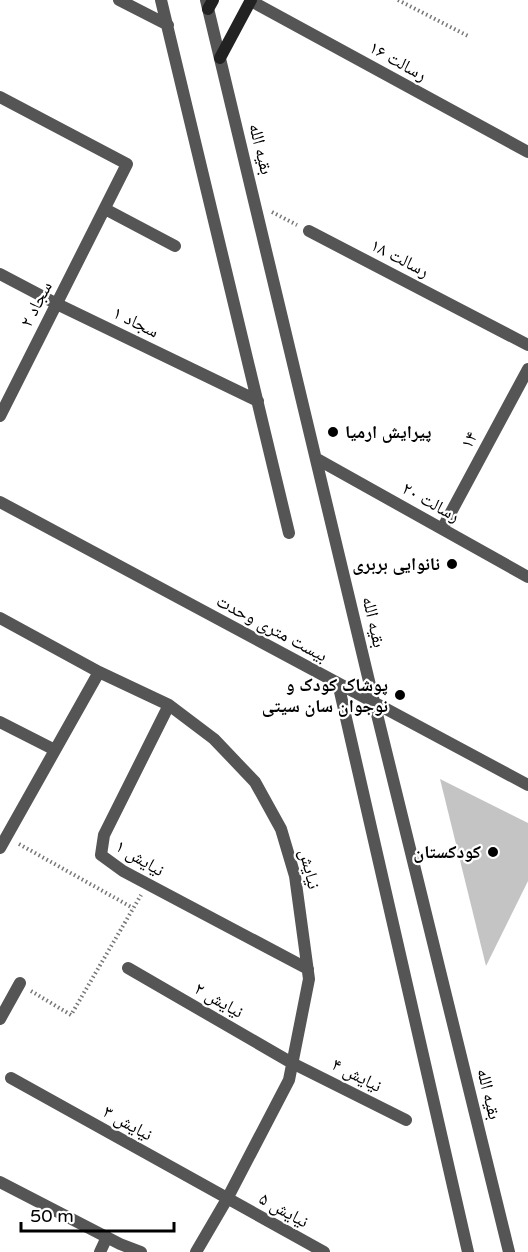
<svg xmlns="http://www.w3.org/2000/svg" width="528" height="1252" font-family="'Varela Round','Noto Naskh Arabic',sans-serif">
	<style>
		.building { fill: #c4c4c4 }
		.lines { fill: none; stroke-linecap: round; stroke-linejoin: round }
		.path { stroke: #777; stroke-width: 4; stroke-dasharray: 1.5 3; stroke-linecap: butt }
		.street { stroke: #555; stroke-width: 12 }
		.secondary { stroke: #222; stroke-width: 12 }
		.poi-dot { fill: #000; stroke: #fff; stroke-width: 2 }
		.labels { text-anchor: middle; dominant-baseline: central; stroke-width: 4.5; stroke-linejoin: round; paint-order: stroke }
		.street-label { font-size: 18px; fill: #000; stroke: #fff }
		.poi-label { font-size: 18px; font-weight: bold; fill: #000; stroke: #fff; text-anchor: end }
	</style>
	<rect width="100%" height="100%" fill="#fff"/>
	<path class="building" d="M440 779 528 823V881L486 966Z"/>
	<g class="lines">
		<path class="path" d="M398 0 470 37
			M272 212 297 225
			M19 844 133 908
			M31 991 71 1015 141 895"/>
		<path class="street" d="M119 0 168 25
			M161 0 289 533
			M206 0 374 702 509 1252
			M251 1 528 152
			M0 97 127 164 0 416
			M105 209 175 246
			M309 231 528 345
			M0 274 57 304 258 401
			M317 459 528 577
			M0 502 528 785
			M442 529 528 369
			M0 618 99 672 169 705 214 739 255 782 281 829 295 876 309 979 289 1080 227 1199 196 1252
			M338 683 468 1252
			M169 705 104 835 101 855 123 871 308 969
			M0 722 55 750
			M0 848 99 672
			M128 968 292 1063 406 1120
			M0 1019 20 983
			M11 1078 324 1252
			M0 1182 120 1244 141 1252
			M100 1252 107 1237"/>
		<path class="secondary" d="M208 9 213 0
			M220 58 251 0"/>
	</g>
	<g class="poi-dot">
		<circle cx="333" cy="432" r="6"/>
		<circle cx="452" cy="564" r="6"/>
		<circle cx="400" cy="695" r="6"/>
		<circle cx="493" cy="852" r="6"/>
	</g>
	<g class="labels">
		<g class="street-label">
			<text transform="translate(398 61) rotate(29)">رسالت ۱۶</text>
			<text transform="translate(261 149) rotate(76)">بقیه الله</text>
			<text transform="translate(400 258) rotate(27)">رسالت ۱۸</text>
			<text transform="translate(36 304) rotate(-63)">سجاد ۲</text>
			<text transform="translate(136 322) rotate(26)">سجاد ۱</text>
			<text transform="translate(469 440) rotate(-62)">۱۴</text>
			<text transform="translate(431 502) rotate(29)">رسالت ۲۰</text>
			<text transform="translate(374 622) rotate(77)">بقیه الله</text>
			<text transform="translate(272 628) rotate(28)">بیست متری وحدت</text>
			<text transform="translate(140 858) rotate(31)">نیایش ۱</text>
			<text transform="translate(310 869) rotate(77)">نیایش</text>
			<text transform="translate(219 1000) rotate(30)">نیایش ۲</text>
			<text transform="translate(357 1075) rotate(27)">نیایش ۴</text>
			<text transform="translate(489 1094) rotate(76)">بقیه الله</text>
			<text transform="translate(128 1123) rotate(29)">نیایش ۳</text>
			<text transform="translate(284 1210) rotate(29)">نیایش ۵</text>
		</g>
		<g class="poi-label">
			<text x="345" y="432" text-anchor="start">پیرایش ارمیا</text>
			<text x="440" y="564">نانوایی بربری</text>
			<text x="388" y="685">پوشاک کودک و<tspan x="388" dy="21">نوجوان سان سیتی</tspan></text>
			<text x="481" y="852">کودکستان</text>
		</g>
	</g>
	<path d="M21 1222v9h153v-9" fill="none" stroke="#000000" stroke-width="3"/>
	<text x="30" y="1222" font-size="18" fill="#000000" stroke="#ffffff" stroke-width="4.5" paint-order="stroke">50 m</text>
</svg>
